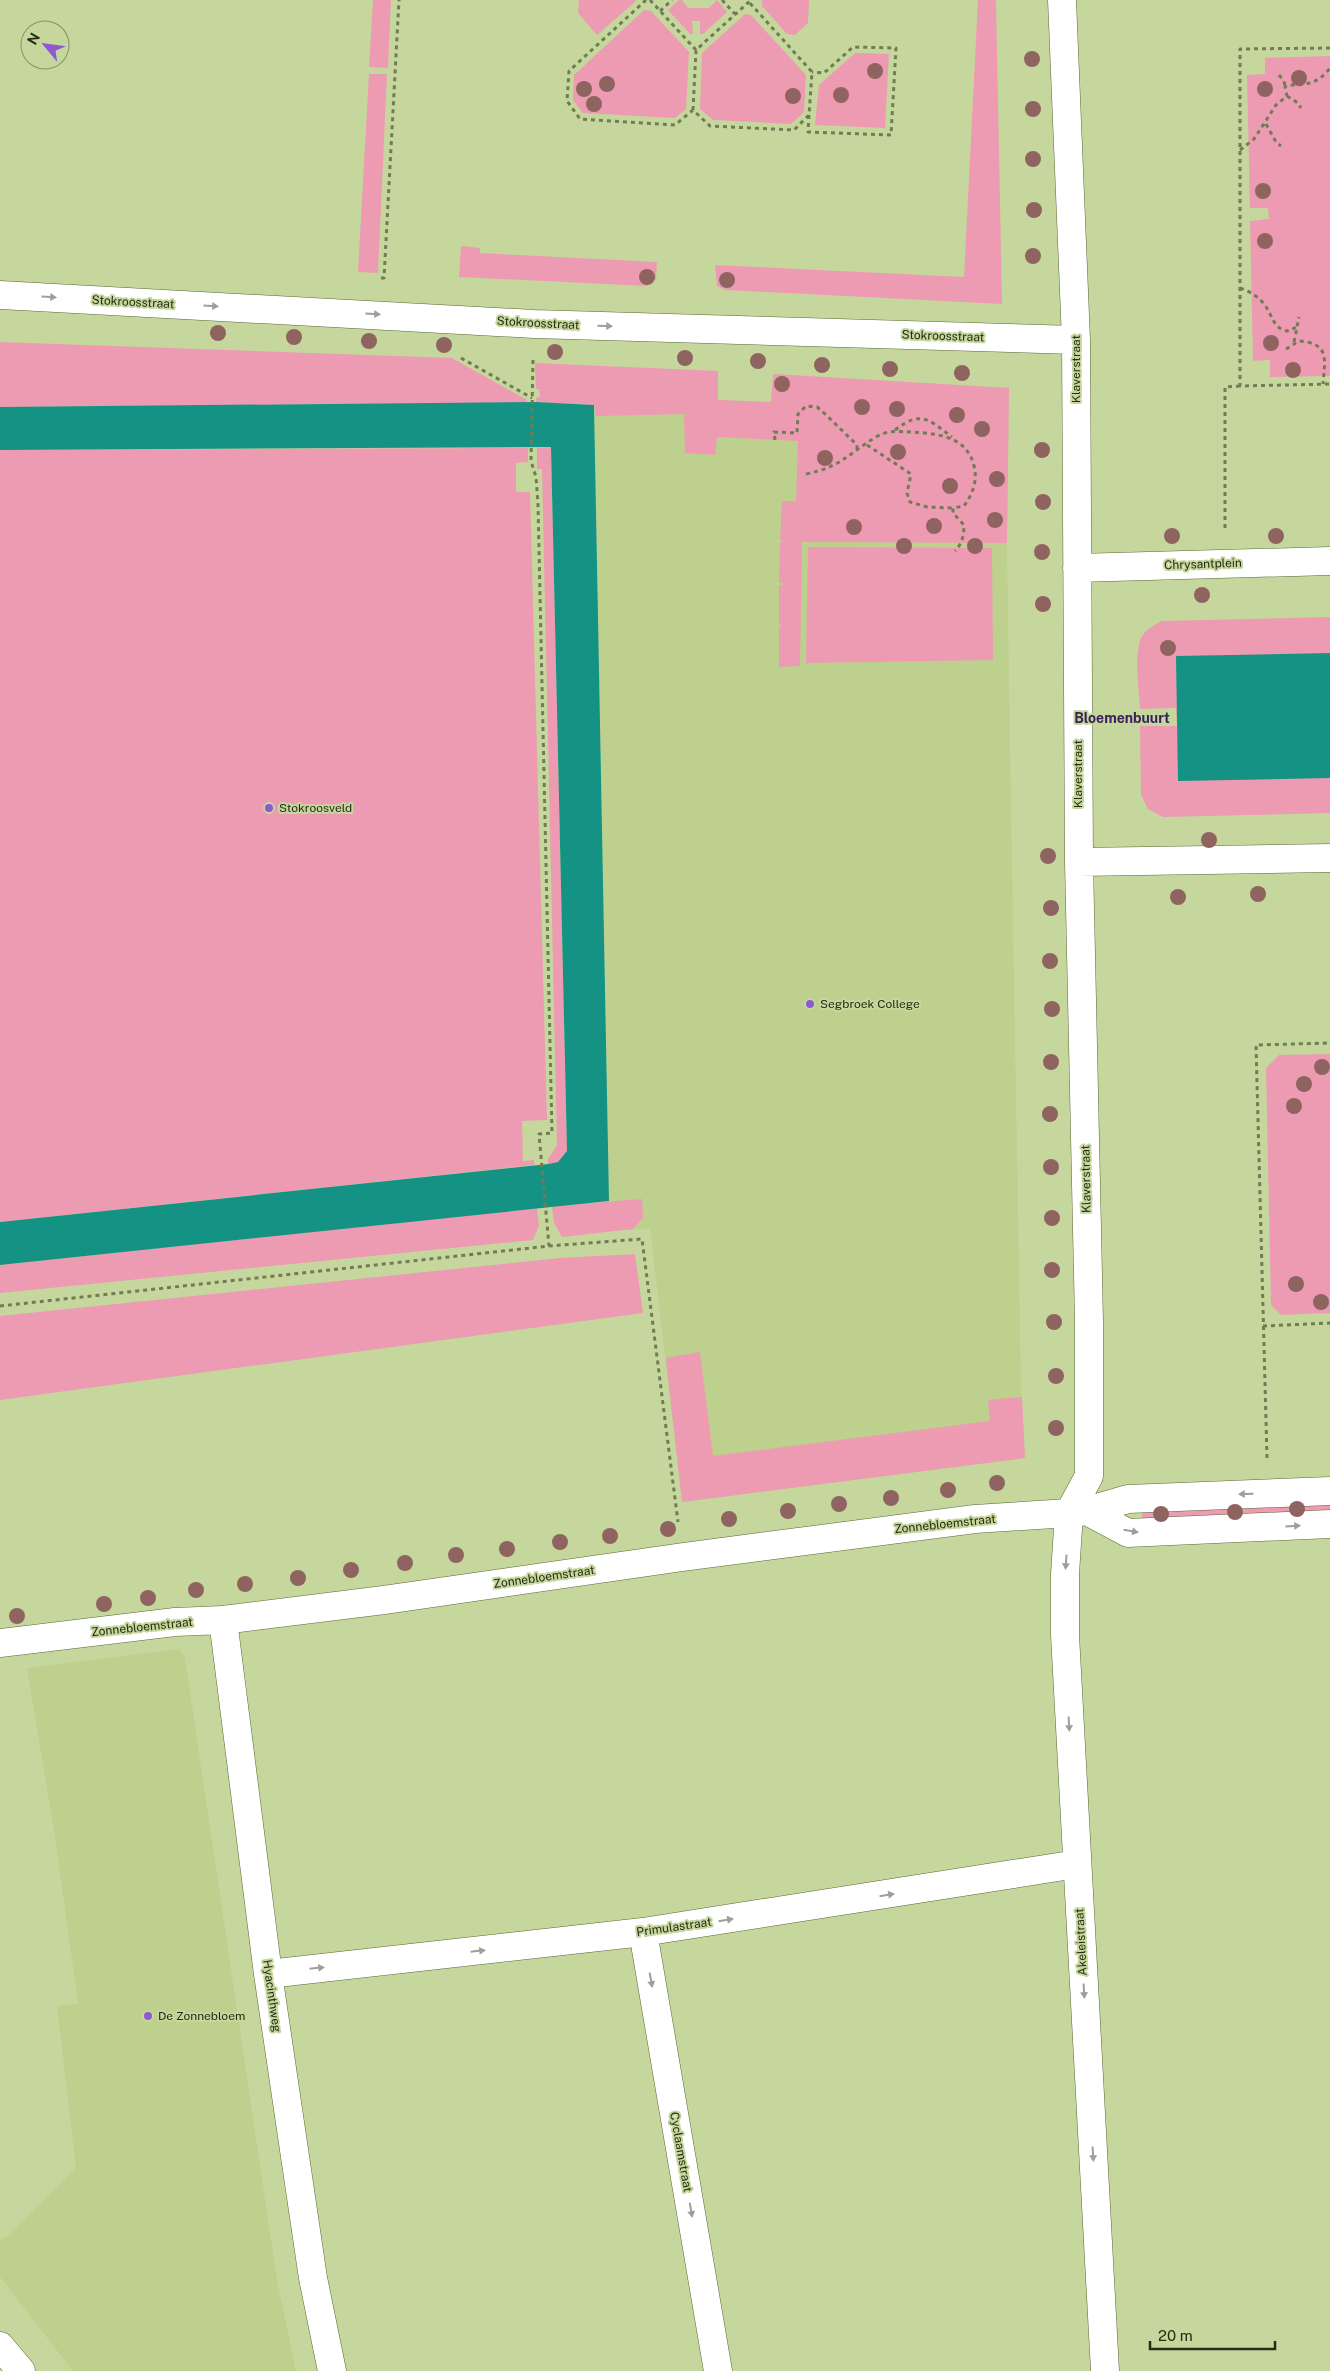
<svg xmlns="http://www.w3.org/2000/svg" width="1330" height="2371" font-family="'Public Sans',sans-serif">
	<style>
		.built { fill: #bdd08e }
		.green { fill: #ed9bb2 }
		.water { fill: #149283 }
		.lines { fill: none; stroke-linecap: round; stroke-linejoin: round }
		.minor-casing { stroke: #596731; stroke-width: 29 }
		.path { stroke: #717c55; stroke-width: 3; stroke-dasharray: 4 4; stroke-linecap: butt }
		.minor { stroke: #fff; stroke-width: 28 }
		.tree { fill: #8f6360 }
		.oneway { fill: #9da096 }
		.poi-dot { fill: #8e59d1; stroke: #c6d79d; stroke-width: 2 }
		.labels { text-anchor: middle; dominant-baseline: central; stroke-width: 4; stroke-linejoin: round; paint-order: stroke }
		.street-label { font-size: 12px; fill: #262c15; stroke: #c6d79d }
		.poi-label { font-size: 12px; fill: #262c15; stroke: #c6d79d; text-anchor: start }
		.neighbourhood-label { font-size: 14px; font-weight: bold; fill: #3a215a; stroke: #c6d79d }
	</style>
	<rect width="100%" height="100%" fill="#c6d79d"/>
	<path class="built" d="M718 371V400L771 402 773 374 1009 388 1007 543 1009 685 1021 1387 1025 1458 682 1502 650 1229 610 1231 594 405Z
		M179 1649 185 1658 277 2280 296 2371H73L0 2277V2240L8 2235 76 2168 57 2006 78 2004 55 1837 27 1668Z"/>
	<path class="green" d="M373 0H391L388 68 369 67Z
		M579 0H635L636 1 597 35 578 13Z
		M679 0H682L688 8H709L717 0 727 12 703 34H700V21H692L693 34H690L668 10Z
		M762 0H809L808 23 795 35 787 34 762 6Z
		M978 0H996L1002 304 726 290 717 286 715 265 964 277Z
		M644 10 651 11 689 52 686 109 675 118 583 113 573 100 574 75Z
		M745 14 751 15 806 75 804 112 791 124 713 120 700 109 702 53Z
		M855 53 889 54 885 128 815 125 819 85Z
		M1330 56V376L1270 377V360L1253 361 1250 221 1269 219 1268 208H1250L1247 75 1265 74V58Z
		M369 74H387L378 273 358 272Z
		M461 246 480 248V253L657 262 656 279 647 286 459 277Z
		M0 342 452 358 527 400V403L0 407Z
		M535 363 718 371V400L771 402 773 374 1009 388 1007 543 802 542 800 666 779 667V627L782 625 779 624V585H783V583H779L780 543 784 541 780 540 782 501H796L798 441 717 437 715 455 685 453 684 416 686 414 596 416 594 405 536 402V398L540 397 539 389H536Z
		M551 447 567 1151 558 1162 548 1164V1159L557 1145 542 469H537V448Z
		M528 448V462L516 463V492H530L547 1120 522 1121 523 1161 534 1160V1165L0 1222V450Z
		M808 547 992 548 993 660 806 663Z
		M1330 617V813L1163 817 1148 809 1141 795 1140 726H1177L1176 708 1140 709C1139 689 1134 656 1141 638 1145 630 1154 625 1162 621Z
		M1330 1054V1313L1281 1315 1271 1305 1266 1068 1279 1055Z
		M642 1199 643 1218 633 1229 562 1237 554 1223 552 1206Z
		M537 1208 539 1225 533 1240 0 1293V1265Z
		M635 1254 643 1313 0 1400V1316L560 1258Z
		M700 1352 713 1456 990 1421 988 1400 1022 1397 1025 1458 682 1502 666 1358Z
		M1330 1501V1515L1142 1524V1511Z"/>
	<path class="water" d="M536 402 594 405 609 1201 0 1265V1222L548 1164 558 1162 567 1151 551 447 0 450V407Z
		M1330 653V778L1178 781 1176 656Z"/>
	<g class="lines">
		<defs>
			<path id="minor" d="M1062 0 1076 340 1079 862 1089 1321V1476L1069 1513 1065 1574V1635L1105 2371
				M0 295 534 324 1076 340
				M1077 568 1330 561
				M1079 862 1330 858
				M1087 1511 1128 1533 1330 1524
				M223 1620 268 1974 313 2278 332 2371
				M0 1643 175 1622 223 1620 384 1600 683 1557 975 1519 1069 1513 1087 1511 1128 1499 1330 1491
				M643 1932 718 2371
				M268 1974 643 1932 1077 1864
				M0 2346 21 2371"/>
		</defs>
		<use href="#minor" class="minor-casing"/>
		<path class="path" d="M646 0 569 71 567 101 580 119 675 125 693 110 710 126 794 130 809 115 812 72 749 2
			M650 0 696 50 751 0
			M722 0 735 14
			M660 11 672 0
			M1330 48 1240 49V386L1330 384
			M1279 75 1284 81 1285 86
			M1287 96 1298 103 1301 108
			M693 110 696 50
			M809 115 808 132 891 135 896 48 853 47 824 73 812 72
			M1266 124 1276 142 1281 146
			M1240 150 1254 139 1276 105 1287 96 1285 87 1287 85C1306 85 1318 84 1330 68
			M381 278H384L399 0
			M1240 288C1249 291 1258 296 1264 304 1273 315 1273 331 1290 331L1296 327
			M1294 342 1299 317
			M1286 349 1299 341C1330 343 1325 360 1323 384
			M461 358 532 398
			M533 360 531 461 536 477 538 505 552 1133 539 1134 549 1246
			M895 430C921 410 928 419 952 437
			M775 440 774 432 797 433 798 414 806 406 817 407 822 411 857 445V449
			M867 445 911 474 907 493 910 502 927 507 953 508
			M806 474C841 467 848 454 876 437 889 429 899 432 913 432 938 434 967 436 974 466 978 481 972 495 964 506L953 508V513L964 525C964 535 962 544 955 551
			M1225 528V387L1240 386
			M0 1306 549 1246 642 1239 678 1522
			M1263 1326 1330 1323
			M1267 1458 1256 1045 1330 1043"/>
		<use href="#minor" class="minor"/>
	</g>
	<g class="tree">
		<circle cx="1032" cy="59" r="8"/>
		<circle cx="875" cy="71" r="8"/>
		<circle cx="1299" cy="78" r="8"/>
		<circle cx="607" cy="84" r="8"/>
		<circle cx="584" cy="89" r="8"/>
		<circle cx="1265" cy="89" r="8"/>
		<circle cx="841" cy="95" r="8"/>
		<circle cx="793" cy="96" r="8"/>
		<circle cx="594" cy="104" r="8"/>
		<circle cx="1033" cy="109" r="8"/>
		<circle cx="1033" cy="159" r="8"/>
		<circle cx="1263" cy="191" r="8"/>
		<circle cx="1034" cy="210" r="8"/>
		<circle cx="1265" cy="241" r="8"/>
		<circle cx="1033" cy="256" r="8"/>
		<circle cx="647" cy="277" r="8"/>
		<circle cx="727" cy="280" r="8"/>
		<circle cx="218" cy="333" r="8"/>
		<circle cx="294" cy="337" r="8"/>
		<circle cx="369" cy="341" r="8"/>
		<circle cx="1271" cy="343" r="8"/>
		<circle cx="444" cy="345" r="8"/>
		<circle cx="555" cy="352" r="8"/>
		<circle cx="685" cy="358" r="8"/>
		<circle cx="758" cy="361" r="8"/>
		<circle cx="822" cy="365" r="8"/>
		<circle cx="890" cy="369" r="8"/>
		<circle cx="1293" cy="370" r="8"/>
		<circle cx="962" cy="373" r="8"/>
		<circle cx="782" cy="384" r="8"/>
		<circle cx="862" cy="407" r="8"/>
		<circle cx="897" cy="409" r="8"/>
		<circle cx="957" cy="415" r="8"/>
		<circle cx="982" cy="429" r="8"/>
		<circle cx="1042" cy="450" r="8"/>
		<circle cx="898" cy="452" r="8"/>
		<circle cx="825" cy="458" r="8"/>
		<circle cx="997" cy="479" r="8"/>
		<circle cx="950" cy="486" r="8"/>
		<circle cx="1043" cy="502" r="8"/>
		<circle cx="995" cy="520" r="8"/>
		<circle cx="934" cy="526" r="8"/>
		<circle cx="854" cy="527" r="8"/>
		<circle cx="1172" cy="536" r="8"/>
		<circle cx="1276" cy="536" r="8"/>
		<circle cx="904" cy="546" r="8"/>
		<circle cx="975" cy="546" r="8"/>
		<circle cx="1042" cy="552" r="8"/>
		<circle cx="1202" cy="595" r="8"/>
		<circle cx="1043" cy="604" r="8"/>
		<circle cx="1168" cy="648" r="8"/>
		<circle cx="1209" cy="840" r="8"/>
		<circle cx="1048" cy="856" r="8"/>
		<circle cx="1258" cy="894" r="8"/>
		<circle cx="1178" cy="897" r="8"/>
		<circle cx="1051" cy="908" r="8"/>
		<circle cx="1050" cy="961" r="8"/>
		<circle cx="1052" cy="1009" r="8"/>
		<circle cx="1051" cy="1062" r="8"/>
		<circle cx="1322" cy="1067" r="8"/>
		<circle cx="1304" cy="1084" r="8"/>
		<circle cx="1294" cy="1106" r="8"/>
		<circle cx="1050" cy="1114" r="8"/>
		<circle cx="1051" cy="1167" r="8"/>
		<circle cx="1052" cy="1218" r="8"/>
		<circle cx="1052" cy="1270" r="8"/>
		<circle cx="1296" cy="1284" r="8"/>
		<circle cx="1321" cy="1302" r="8"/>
		<circle cx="1054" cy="1322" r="8"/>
		<circle cx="1056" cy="1376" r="8"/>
		<circle cx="1056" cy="1428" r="8"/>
		<circle cx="997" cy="1483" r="8"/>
		<circle cx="948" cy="1490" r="8"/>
		<circle cx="891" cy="1498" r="8"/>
		<circle cx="839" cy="1504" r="8"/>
		<circle cx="1297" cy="1509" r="8"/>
		<circle cx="788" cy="1511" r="8"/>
		<circle cx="1235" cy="1512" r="8"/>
		<circle cx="1161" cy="1514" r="8"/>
		<circle cx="729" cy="1519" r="8"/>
		<circle cx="668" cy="1529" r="8"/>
		<circle cx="610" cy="1536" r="8"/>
		<circle cx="560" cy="1542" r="8"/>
		<circle cx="507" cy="1549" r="8"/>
		<circle cx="456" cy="1555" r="8"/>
		<circle cx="405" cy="1563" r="8"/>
		<circle cx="351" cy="1570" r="8"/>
		<circle cx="298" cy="1578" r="8"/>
		<circle cx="245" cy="1584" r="8"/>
		<circle cx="196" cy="1590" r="8"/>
		<circle cx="148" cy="1598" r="8"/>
		<circle cx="104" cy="1604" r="8"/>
		<circle cx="17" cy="1616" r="8"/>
	</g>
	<defs><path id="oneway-solid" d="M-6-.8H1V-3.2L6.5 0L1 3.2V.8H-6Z" transform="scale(1.25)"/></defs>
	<g class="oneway">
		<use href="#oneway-solid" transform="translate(49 297) rotate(3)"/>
		<use href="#oneway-solid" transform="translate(211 306) rotate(3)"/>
		<use href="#oneway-solid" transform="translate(373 314) rotate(3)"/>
		<use href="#oneway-solid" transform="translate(605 326) rotate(2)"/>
		<use href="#oneway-solid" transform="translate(1246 1494) rotate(178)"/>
		<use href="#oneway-solid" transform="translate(1293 1526) rotate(-3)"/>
		<use href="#oneway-solid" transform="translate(1131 1531) rotate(10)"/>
		<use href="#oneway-solid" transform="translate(1066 1562) rotate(94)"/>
		<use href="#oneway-solid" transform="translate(1069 1724) rotate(87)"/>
		<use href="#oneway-solid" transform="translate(887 1895) rotate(-9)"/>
		<use href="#oneway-solid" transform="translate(726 1920) rotate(-9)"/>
		<use href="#oneway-solid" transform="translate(478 1951) rotate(-6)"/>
		<use href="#oneway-solid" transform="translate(317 1968) rotate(-6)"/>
		<use href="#oneway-solid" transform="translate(651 1980) rotate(80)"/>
		<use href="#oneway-solid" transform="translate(1084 1991) rotate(87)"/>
		<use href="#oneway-solid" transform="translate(1093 2154) rotate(87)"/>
		<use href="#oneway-solid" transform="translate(691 2210) rotate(80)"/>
	</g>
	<g class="poi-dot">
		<circle cx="269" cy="808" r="5"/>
		<circle cx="810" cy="1004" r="5"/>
		<circle cx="148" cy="2016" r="5"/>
	</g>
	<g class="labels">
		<g class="street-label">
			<text transform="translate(133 302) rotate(3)">Stokroosstraat</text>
			<text transform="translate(538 323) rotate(3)">Stokroosstraat</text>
			<text transform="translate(943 336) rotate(2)">Stokroosstraat</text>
			<text transform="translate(1076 369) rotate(-90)">Klaverstraat</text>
			<text transform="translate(1203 564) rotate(-2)">Chrysantplein</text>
			<text transform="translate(1078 774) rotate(-90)">Klaverstraat</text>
			<text transform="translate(1086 1179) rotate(-91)">Klaverstraat</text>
			<text transform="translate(945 1524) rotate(-6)">Zonnebloemstraat</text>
			<text transform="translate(544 1577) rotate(-8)">Zonnebloemstraat</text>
			<text transform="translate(142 1627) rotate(-6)">Zonnebloemstraat</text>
			<text transform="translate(674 1927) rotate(-8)">Primulastraat</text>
			<text transform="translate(1081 1942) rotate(-93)">Akeleistraat</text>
			<text transform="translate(272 1996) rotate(82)">Hyacinthweg</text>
			<text transform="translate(681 2152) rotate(80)">Cyclaamstraat</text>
		</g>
		<g class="poi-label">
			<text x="279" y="808">Stokroosveld</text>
			<text x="820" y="1004">Segbroek College</text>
			<text x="158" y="2016">De Zonnebloem</text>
		</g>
		<g class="neighbourhood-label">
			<text x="1122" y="718">Bloemenbuurt</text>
		</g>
	</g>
	<g transform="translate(45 45) rotate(299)"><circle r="24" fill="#c6d79d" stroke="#869367"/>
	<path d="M0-4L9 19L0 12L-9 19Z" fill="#8e59d1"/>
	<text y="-8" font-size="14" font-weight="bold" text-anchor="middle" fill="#262c15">N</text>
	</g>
	<path d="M1150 2341v8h125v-8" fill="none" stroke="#262c15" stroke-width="2.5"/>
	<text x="1158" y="2341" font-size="15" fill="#262c15" stroke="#c6d79d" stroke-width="4" paint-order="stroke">20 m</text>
</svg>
